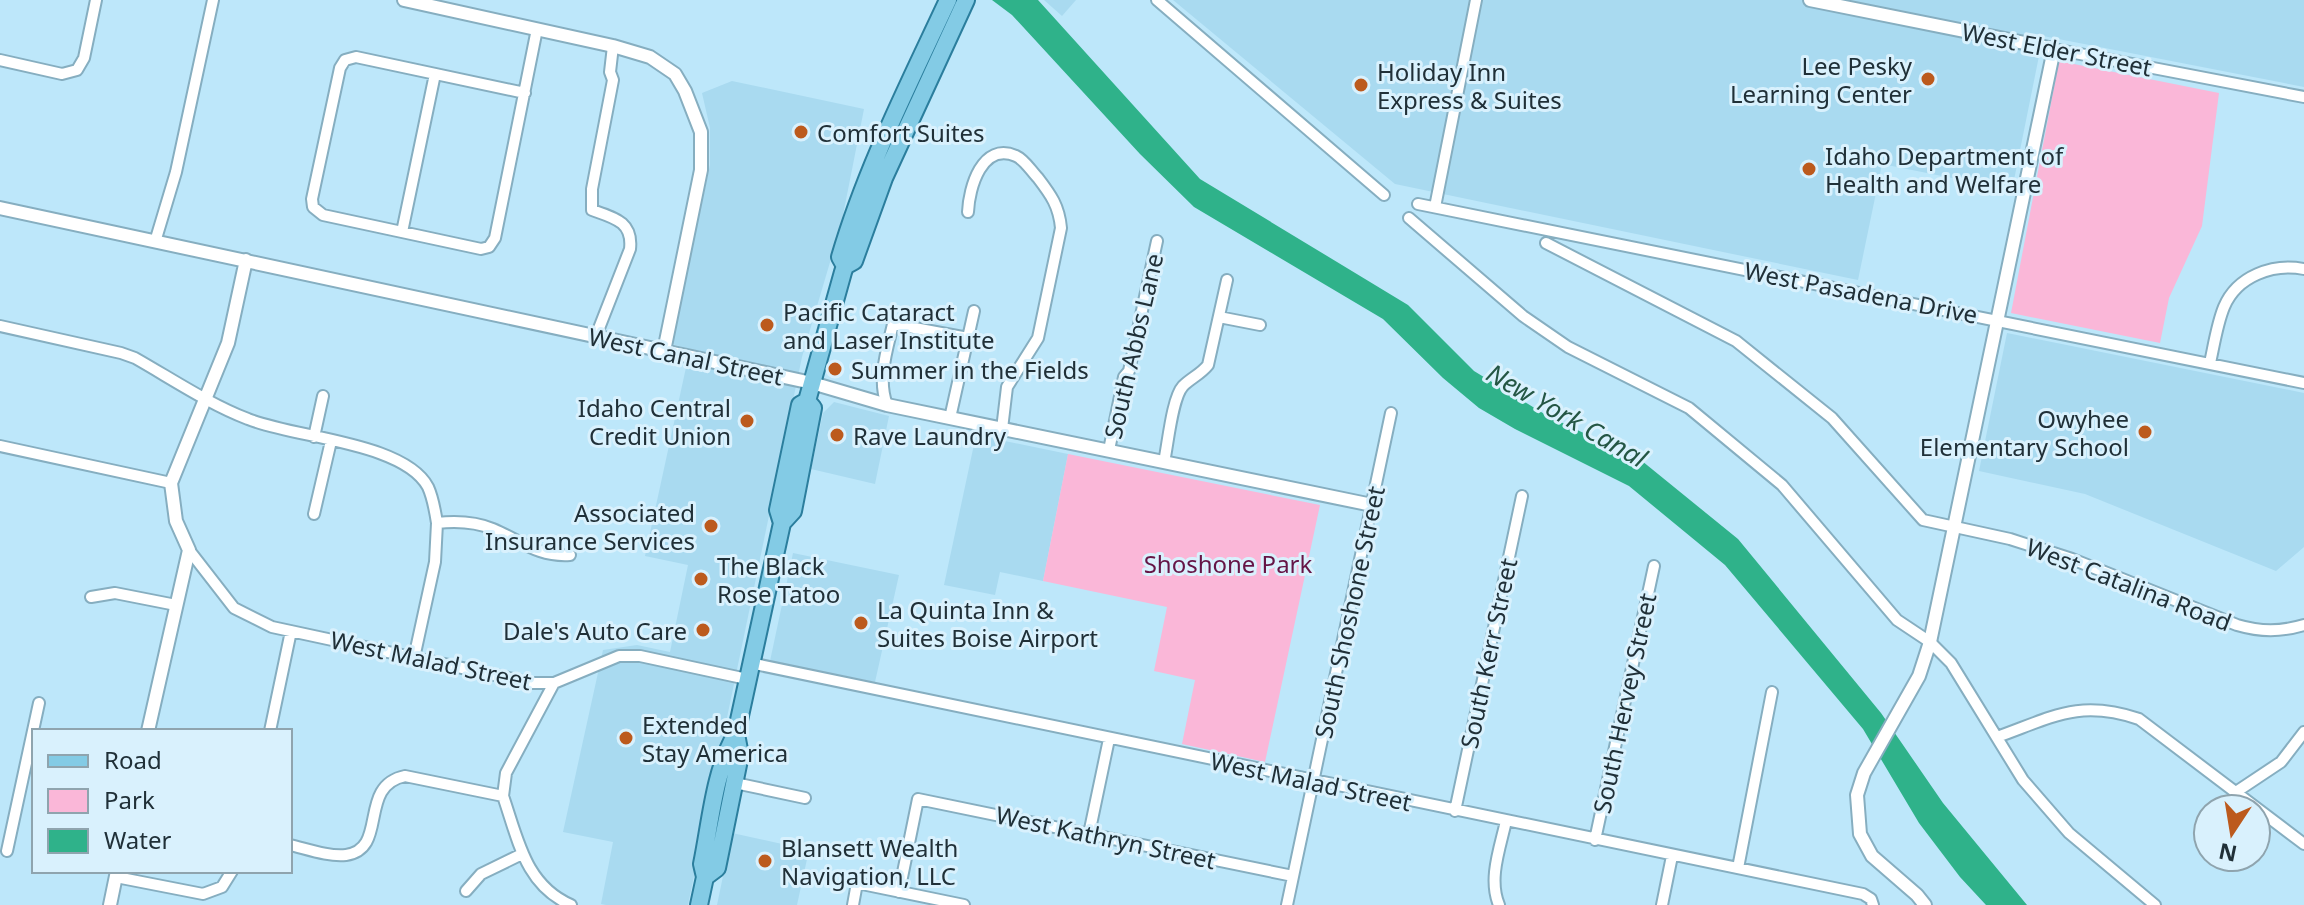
<svg xmlns="http://www.w3.org/2000/svg" width="2304" height="905" font-family="'Noto Sans',sans-serif">
	<style>
		.built { fill: #a9daf0 }
		.green { fill: #fab7d8 }
		.water { fill: #2fb28a }
		.lines { fill: none; stroke-linecap: round; stroke-linejoin: round }
		.minor-casing { stroke: #86aec0; stroke-width: 14 }
		.tertiary-casing { stroke: #86aec0; stroke-width: 16 }
		.primary-casing { stroke: #2b7e9d; stroke-width: 20 }
		.minor { stroke: #fff; stroke-width: 10 }
		.tertiary { stroke: #fff; stroke-width: 12 }
		.primary { stroke: #83cbe5; stroke-width: 16 }
		.poi-dot { fill: #bc5a1d; stroke: #d9f1fd; stroke-width: 3 }
		.labels { text-anchor: middle; dominant-baseline: central; stroke-width: 6; stroke-linejoin: round; paint-order: stroke }
		.street-label { font-size: 24px; fill: #203038; stroke: #d9f1fd }
		.poi-label { font-size: 24px; fill: #203038; stroke: #d9f1fd; text-anchor: start }
		.park-label { font-size: 24px; fill: #651446; stroke: #d9f1fd }
		.water-label { font-size: 26px; font-style: italic; fill: #245644; stroke: #d9f1fd }
	</style>
	<rect width="100%" height="100%" fill="#bde7fa"/>
	<path class="built" d="M1044 0H1076L1062 16Z
		M1173 0H2304V87L2043 36 2012 190 1882 164 1858 280 1395 184Z
		M732 81 864 109 841 225 802 357 688 905H606L601 904 613 842 563 832 603 650 637 645 670 652 688 565 645 556 690 349 672 344 710 165V128L702 93Z
		M2007 333 2304 393V547L2276 571 2085 494 1979 471Z
		M834 402 889 416 875 484 811 469 823 413Z
		M976 435 1068 454 1043 581 1000 572 995 595 944 585Z
		M793 553 899 575 875 682 770 661Z
		M732 833 809 850 797 905H717Z"/>
	<path class="green" d="M2059 61 2219 93 2202 226 2169 298 2160 343 2011 313Z
		M1068 454 1320 505 1265 762 1182 744 1195 680 1154 671 1167 607 1043 581Z"/>
	<path class="water" d="M992 0H1038L1200 179 1408 305 1474 371 1546 415 1642 461 1738 539 1881 713 1943 803 2027 905H1986L1960 877 1919 823 1863 729 1725 565 1629 486 1515 429 1479 408 1443 378 1383 319 1194 207 1140 154 1012 15Z"/>
	<g class="lines">
		<defs>
			<path id="minor" d="M1157 0 1384 195
				M2054 49 2304 97
				M0 60 62 74 77 70 84 58 96 0
				M525 93 356 57 345 60 340 68 312 199 313 207 323 215 481 249 489 247 495 238 537 29
				M1418 204 2304 383
				M1435 207 1476 0
				M968 212C969 188 982 141 1016 156 1025 160 1031 171 1038 178 1051 195 1059 206 1061 228L1038 338 1007 387 1002 429
				M1409 218 1523 316 1568 347 1689 408 1782 485 1897 620 1930 642 1951 663 2023 780 2069 833 2155 905
				M402 232 435 74
				M155 242 176 172 213 0
				M1546 243 1736 341 1832 418 1923 520 2010 539 2072 559 2237 625C2261 632 2280 632 2304 625
				M1219 317 1260 325
				M0 326 121 353 135 358C172 379 209 404 248 419 294 438 404 442 428 487 433 498 435 510 437 523 455 521 476 522 493 529 521 541 538 557 570 555
				M596 336 630 249C633 222 615 218 592 210V189L613 80 610 72 613 46
				M2210 363C2214 345 2217 324 2224 307 2237 276 2273 263 2304 269
				M887 405C877 379 887 350 893 324L968 338
				M950 418 974 311
				M314 437 323 396
				M0 446 171 483
				M1109 450 1124 377 1129 371 1157 241
				M1164 462C1168 444 1172 398 1183 386 1191 378 1201 374 1208 365L1227 280
				M314 514 331 441
				M189 550 234 608 272 627 532 683H554L619 656H640L747 679
				M91 597 115 593 176 605
				M414 658 435 562 437 523
				M750 663 1863 894 1871 899 1873 905
				M270 731 291 631
				M1997 737C2053 717 2079 699 2139 719L2304 844
				M735 783 805 798
				M2236 792 2281 762 2304 732
				M503 796 506 773 554 683
				M1455 811 1522 496
				M1089 834 1109 739
				M1595 840 1654 566
				M290 845C307 849 329 857 346 855 389 849 357 786 405 776L503 796C518 839 525 885 571 905
				M7 851 39 703
				M1738 868 1772 692
				M116 877 203 894 222 887 232 871
				M466 891 481 874 522 854
				M899 892 918 799 1293 876
				M853 905 857 883 964 905
				M1287 905 1391 413
				M1499 905C1488 879 1500 848 1506 821
				M1662 905 1672 856"/>
			<path id="tertiary" d="M404 0 613 46 650 57 675 74 685 91 701 132V170L664 351
				M1810 0 2054 49 1930 642 1919 676 1864 773 1857 795 1860 834 1872 856 1917 895 1925 905
				M0 208 812 383 887 405 1372 505
				M148 731 189 550 176 521 171 483 228 343 246 260
				M110 905 117 871"/>
			<path id="primary" d="M845 266 840 257C866 168 909 84 948 0
				M782 523 778 510 800 405 807 401 843 272 845 266 854 261 884 178 966 0
				M705 877 717 868 740 755 736 734
				M699 905 705 877 702 864C711 820 714 772 736 734L782 523 793 511 813 408 807 401"/>
		</defs>
		<use href="#minor" class="minor-casing"/>
		<use href="#tertiary" class="tertiary-casing"/>
		<use href="#primary" class="primary-casing"/>
		<use href="#minor" class="minor"/>
		<use href="#tertiary" class="tertiary"/>
		<use href="#primary" class="primary"/>
	</g>
	<g class="poi-dot">
		<circle cx="1928" cy="79" r="8"/>
		<circle cx="1361" cy="85" r="8"/>
		<circle cx="801" cy="132" r="8"/>
		<circle cx="1809" cy="169" r="8"/>
		<circle cx="767" cy="325" r="8"/>
		<circle cx="835" cy="369" r="8"/>
		<circle cx="747" cy="421" r="8"/>
		<circle cx="2145" cy="432" r="8"/>
		<circle cx="837" cy="435" r="8"/>
		<circle cx="711" cy="526" r="8"/>
		<circle cx="701" cy="579" r="8"/>
		<circle cx="861" cy="623" r="8"/>
		<circle cx="703" cy="630" r="8"/>
		<circle cx="626" cy="738" r="8"/>
		<circle cx="765" cy="861" r="8"/>
	</g>
	<g class="labels">
		<g class="street-label">
			<text transform="translate(2057 49) rotate(11)">West Elder Street</text>
			<text transform="translate(1861 292) rotate(11)">West Pasadena Drive</text>
			<text transform="translate(1133 346) rotate(-77)">South Abbs Lane</text>
			<text transform="translate(686 356) rotate(12)">West Canal Street</text>
			<text transform="translate(2129 584) rotate(21)">West Catalina Road</text>
			<text transform="translate(1349 612) rotate(-78)">South Shoshone Street</text>
			<text transform="translate(1488 653) rotate(-78)">South Kerr Street</text>
			<text transform="translate(431 660) rotate(12)">West Malad Street</text>
			<text transform="translate(1624 703) rotate(-78)">South Hervey Street</text>
			<text transform="translate(1311 781) rotate(12)">West Malad Street</text>
			<text transform="translate(1106 837) rotate(12)">West Kathryn Street</text>
		</g>
		<g class="poi-label">
			<text x="1912" y="65" text-anchor="end">Lee Pesky<tspan x="1912" dy="28">Learning Center</tspan></text>
			<text x="1377" y="71">Holiday Inn<tspan x="1377" dy="28">Express &amp; Suites</tspan></text>
			<text x="817" y="132">Comfort Suites</text>
			<text x="1825" y="155">Idaho Department of<tspan x="1825" dy="28">Health and Welfare</tspan></text>
			<text x="783" y="311">Pacific Cataract<tspan x="783" dy="28">and Laser Institute</tspan></text>
			<text x="851" y="369">Summer in the Fields</text>
			<text x="731" y="407" text-anchor="end">Idaho Central<tspan x="731" dy="28">Credit Union</tspan></text>
			<text x="2129" y="418" text-anchor="end">Owyhee<tspan x="2129" dy="28">Elementary School</tspan></text>
			<text x="853" y="435">Rave Laundry</text>
			<text x="695" y="512" text-anchor="end">Associated<tspan x="695" dy="28">Insurance Services</tspan></text>
			<text x="717" y="565">The Black<tspan x="717" dy="28">Rose Tatoo</tspan></text>
			<text x="877" y="609">La Quinta Inn &amp;<tspan x="877" dy="28">Suites Boise Airport</tspan></text>
			<text x="687" y="630" text-anchor="end">Dale's Auto Care</text>
			<text x="642" y="724">Extended<tspan x="642" dy="28">Stay America</tspan></text>
			<text x="781" y="847">Blansett Wealth<tspan x="781" dy="28">Navigation, LLC</tspan></text>
		</g>
		<g class="park-label">
			<text x="1228" y="563">Shoshone Park</text>
		</g>
		<g class="water-label">
			<text transform="translate(1567 415) rotate(30)">New York Canal</text>
		</g>
	</g>
	<rect x="32" y="729" width="260" height="144" fill="#d9f1fd" stroke="#8fa4ae" stroke-width="2"/>
	<rect x="48" y="755" width="40" height="12" fill="#83cbe5" stroke="#8fa4ae" stroke-width="2"/>
	<text x="104" y="769" font-size="24" fill="#203038">Road</text>
	<rect x="48" y="789" width="40" height="24" fill="#fab7d8" stroke="#8fa4ae" stroke-width="2"/>
	<text x="104" y="809" font-size="24" fill="#203038">Park</text>
	<rect x="48" y="829" width="40" height="24" fill="#2fb28a" stroke="#8fa4ae" stroke-width="2"/>
	<text x="104" y="849" font-size="24" fill="#203038">Water</text>
	<g transform="translate(2232 833) rotate(192)"><circle r="38" fill="#d9f1fd" stroke="#8fa4ae" stroke-width="2"/>
	<path d="M0-6L14 30L0 20L-14 30Z" fill="#bc5a1d"/>
	<text y="-12" font-size="22" font-weight="bold" text-anchor="middle" fill="#203038">N</text>
	</g>
</svg>
